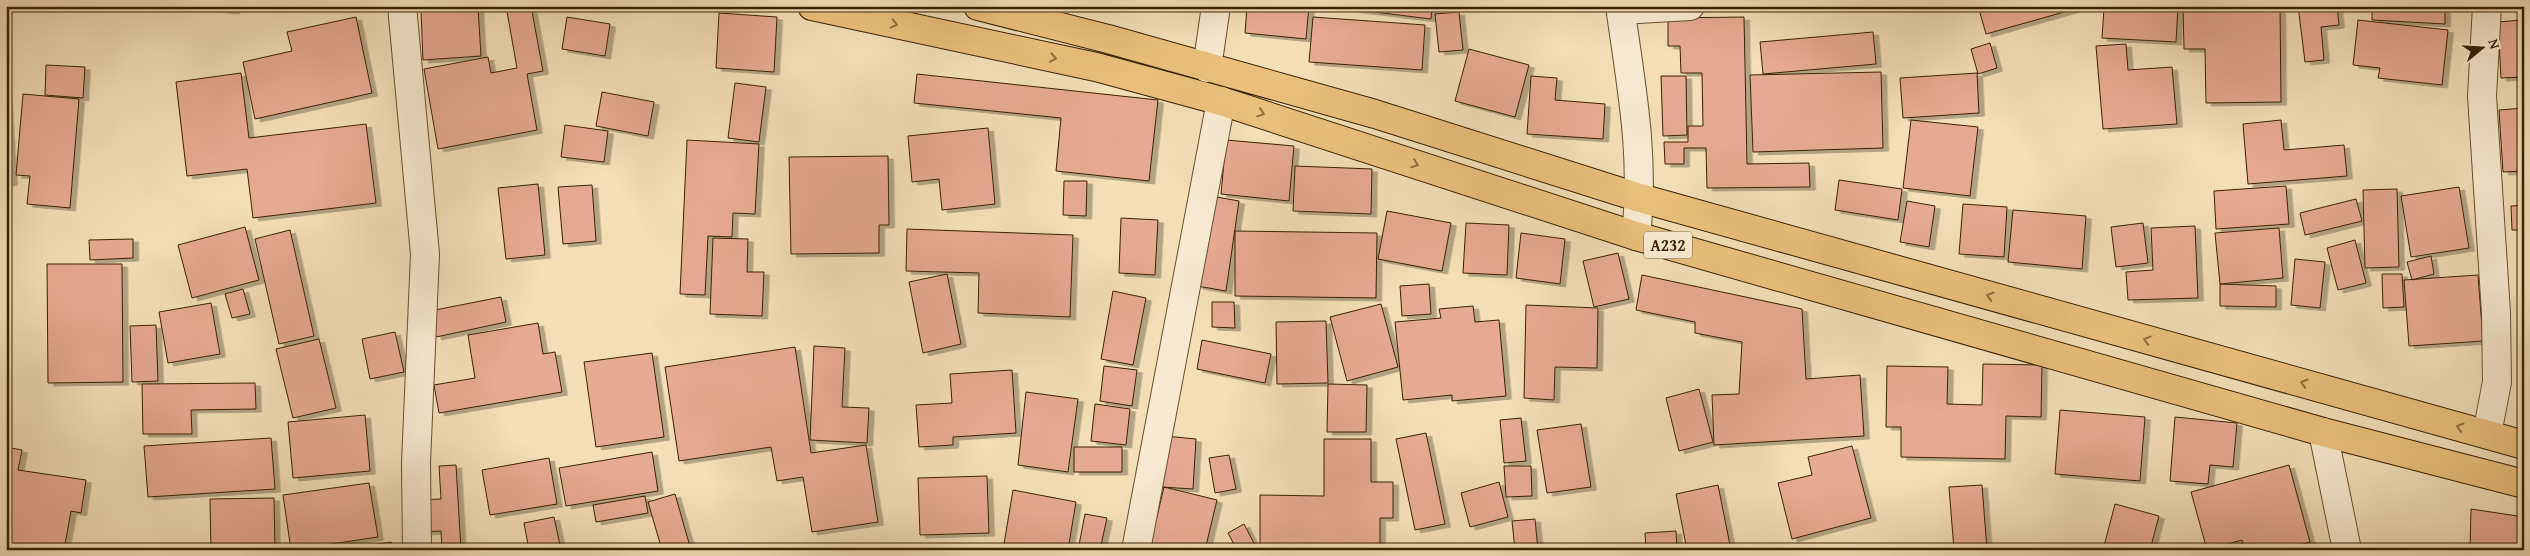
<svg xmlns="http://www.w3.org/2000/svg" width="2530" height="556" font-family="'Gentium Book Plus',serif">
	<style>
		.building { fill: #e6a991; stroke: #3a2101; filter: url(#shadow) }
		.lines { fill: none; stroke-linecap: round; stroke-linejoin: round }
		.minor-casing { stroke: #68502e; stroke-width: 30 }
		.major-casing { stroke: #3a2101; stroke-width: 30 }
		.minor { stroke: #f7ead0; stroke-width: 28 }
		.major { stroke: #eabf7b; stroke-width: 28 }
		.oneway { stroke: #92703e }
		.labels { text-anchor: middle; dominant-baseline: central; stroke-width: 4; stroke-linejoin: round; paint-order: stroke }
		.shield { fill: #f7ead0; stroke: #735d3f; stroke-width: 1 }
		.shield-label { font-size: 16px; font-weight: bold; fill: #3a2101 }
	</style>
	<defs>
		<filter id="shadow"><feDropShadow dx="5.5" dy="3" stdDeviation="0" flood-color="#0004"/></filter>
	</defs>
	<rect width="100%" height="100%" fill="#f3deb6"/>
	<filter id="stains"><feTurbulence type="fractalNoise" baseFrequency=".004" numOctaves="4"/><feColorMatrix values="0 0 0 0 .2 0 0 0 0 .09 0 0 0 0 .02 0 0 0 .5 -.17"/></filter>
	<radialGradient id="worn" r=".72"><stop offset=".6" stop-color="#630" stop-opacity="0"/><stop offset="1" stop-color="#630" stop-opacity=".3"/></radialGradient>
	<path class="building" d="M88 6H107V9Z
		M178 6H235L234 11Z
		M340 6H385V7L340 9Z
		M506 6H531L543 71 527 74 537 130 438 149 424 69 488 57 491 73 517 68Z
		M1247 6H1309L1306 39 1245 33Z
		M1326 6H1432L1431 19Z
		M1978 6H2081L2082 7 1986 34Z
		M2145 6H2178L2176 42 2102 38 2104 8 2145 10Z
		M2183 6H2280L2281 102 2206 103 2205 49H2184Z
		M2298 6H2337L2339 25 2321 27 2324 60 2305 62Z
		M2372 6 2445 7V24L2372 20Z
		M478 7 481 56 423 60 421 11Z
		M1459 12 1463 50 1439 52 1435 14Z
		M719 13 777 17 774 72 716 68Z
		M356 17 372 93 255 119 243 62 292 51 287 32Z
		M567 17 610 24 605 56 562 49Z
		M1313 17 1425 25 1422 70 1309 62Z
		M1744 17 1747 164 1809 163 1810 187 1707 188 1706 148H1684V164H1665L1664 142H1688V126H1703L1702 73H1681L1680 46H1668V18Z
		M2358 20 2448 30 2442 85 2378 78 2380 68 2353 65Z
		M2522 20 2524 77 2501 78 2498 22Z
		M1873 32 1876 64 1763 74 1760 42Z
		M1990 43 1997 68 1978 74 1971 49Z
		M2126 44 2128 70 2172 67 2177 124 2103 129 2096 46Z
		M1469 49 1529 65 1515 117 1455 101Z
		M46 65 85 67 83 98 45 95Z
		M1881 72 1883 148 1753 152 1750 75Z
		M241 73 249 138 366 124 376 203 253 218 247 169 187 176 176 82Z
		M1977 73 1979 113 1903 118 1900 78Z
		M917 74 1158 100 1149 181 1056 171 1061 118 914 103Z
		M1531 76 1557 78 1555 100 1605 104 1603 139 1527 134Z
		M1661 76H1686L1687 135 1663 136Z
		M735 83 766 87 759 142 728 138Z
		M6 92 12 182 6 183Z
		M602 92 654 102 648 136 596 126Z
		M23 94 79 99 70 208 27 204 30 176 16 175Z
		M2524 108V171L2503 172 2499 110Z
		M1911 120 1978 127 1970 196 1903 188Z
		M2281 120 2284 150 2344 145 2347 176 2248 184 2243 124Z
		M565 125 608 131 604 162 561 157Z
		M988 128 995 204 942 210 939 179 912 182 908 136Z
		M687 140 759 144 755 214 733 213 732 237 708 236 705 295 680 294Z
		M1226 140 1294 146 1289 201 1221 194Z
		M888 156 889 225H879V253L791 254 789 157Z
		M1295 166 1372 169 1371 214 1293 211Z
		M1839 180 1902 189 1898 220 1835 210Z
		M1064 181H1087L1086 216 1063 215Z
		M538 184 545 255 506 259 498 188Z
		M592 185 596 241 563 244 558 187Z
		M2286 186 2289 224 2216 229 2214 191Z
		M2459 187 2469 248 2411 257 2401 196Z
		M2397 189 2399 267 2365 268 2363 190Z
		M1211 196 1239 201 1226 291 1197 286Z
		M2356 199 2362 221 2305 235 2300 213Z
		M1907 201 1935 206 1929 247 1900 242Z
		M1963 204 2007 207 2004 257 1959 254Z
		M2524 205V230H2512L2511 206Z
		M2013 210 2086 216 2082 269 2008 262Z
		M1387 211 1451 223 1442 271 1378 259Z
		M1121 218 1158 220 1155 275 1119 273Z
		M1466 223 1509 225 1507 275 1463 273Z
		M2143 223 2148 263 2116 267 2111 227Z
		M2195 226 2198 298 2128 300 2126 272 2153 270 2151 228Z
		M245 227 259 280 192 298 178 245Z
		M2279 228 2283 278 2220 284 2215 233Z
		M907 229 1073 235 1070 317 978 313 979 273 906 271Z
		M290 230 314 336 279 344 255 239Z
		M1235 231 1377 233 1376 298 1235 296Z
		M1521 233 1565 239 1560 284 1516 278Z
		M713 238 748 239 747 272H764L762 316 710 314Z
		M133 239V258L90 260 89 240Z
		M2355 240 2366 283 2338 290 2327 248Z
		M1618 253 1629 299 1594 307 1583 261Z
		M2431 256 2434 274 2412 280 2407 262Z
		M2295 259 2325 262 2320 308 2291 305Z
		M47 264H122L123 382 48 383Z
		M947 274 961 344 923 353 909 282Z
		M2382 274H2402L2404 307 2383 308Z
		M1642 275 1802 309 1806 379 1860 375 1864 436 1714 445 1712 395 1739 394 1742 342 1695 333V322L1636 310Z
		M2478 275 2483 341 2409 346 2404 280Z
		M1429 284 1431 314 1402 316 1400 286Z
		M2220 284 2276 286V307L2220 306Z
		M243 289 250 314 232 318 225 294Z
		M1113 291 1146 298 1133 365 1101 359Z
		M501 297 506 322 436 337 430 311Z
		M1212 302H1234L1235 328 1212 327Z
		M211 303 220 354 168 363 159 312Z
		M1381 304 1398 367 1347 381 1330 317Z
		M1526 305 1598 308 1597 368 1555 367 1554 400 1524 398Z
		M1473 306 1475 322 1499 320 1506 396 1452 401V395L1403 400 1395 322 1441 318 1439 309Z
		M1326 321 1328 383 1277 384 1276 322Z
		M538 323 543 354 555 352 562 392 439 413 434 385 475 378 468 335Z
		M156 325 158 381 132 382 130 326Z
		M395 332 404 372 370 379 362 339Z
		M319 339 336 408 293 418 276 349Z
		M1202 340 1271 354 1265 383 1197 369Z
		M814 346 845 348 842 407 869 408 867 443 810 440Z
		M795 347 811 453 866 445 878 522 812 532 803 477 777 481 771 447 679 461 665 367Z
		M652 353 664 437 596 447 584 362Z
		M1983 364 2042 365 2041 417 2006 416 2005 459 1901 457V427H1886L1887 366 1948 367 1947 404 1982 405Z
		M1104 366 1137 370 1132 406 1100 401Z
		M1012 370 1016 433 953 437V445L919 447 916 405 952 403 950 374Z
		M255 383 256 409 191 410 192 434H143L142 384Z
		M1328 384 1367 385 1366 432H1327Z
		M1699 389 1713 442 1679 451 1666 398Z
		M1026 392 1078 399 1068 472 1018 465Z
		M1095 404 1130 409 1126 445 1091 441Z
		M2060 410 2145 417 2140 481 2055 474Z
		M365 415 370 471 293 478 288 422Z
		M2175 417 2237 423 2233 467 2210 465 2208 484 2170 481Z
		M1521 418 1526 461 1504 463 1500 420Z
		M1581 424 1591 487 1547 493 1537 430Z
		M1426 433 1445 524 1415 530 1396 439Z
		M1165 436 1196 439 1193 489 1161 487Z
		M271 438 275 489 148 497 144 446Z
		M1324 439H1371V482H1393V518H1380V550H1260V495L1324 496Z
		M1852 446 1871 518 1792 539 1778 483 1812 475 1808 457Z
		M6 447 22 450 18 470 86 480 81 513 71 511 64 550H6Z
		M1074 447H1122V472H1074Z
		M652 452 658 491 566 506 559 468Z
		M1229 455 1236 489 1215 493 1209 458Z
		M549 458 557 504 490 515 482 470Z
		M456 465 461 550H442L441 531 420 532 419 500 441 499 439 466Z
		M2289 465 2310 542 2282 550H2245L2242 540 2207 550 2191 492Z
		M1504 466H1531L1532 496 1506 497Z
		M987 476 989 533 920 535 918 478Z
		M1499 482 1508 517 1470 527 1461 493Z
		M369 483 378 537 291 550 283 495Z
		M1718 485 1731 550H1687L1676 494Z
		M1982 485 1987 550H1954L1949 487Z
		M1164 487 1217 500 1205 550H1149Z
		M1013 490 1076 502 1068 550H1003Z
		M675 494 691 550H662L648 502Z
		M645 496 648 513 596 522 593 505Z
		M274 498 275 550H211L210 499Z
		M2115 504 2159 516 2150 550H2103Z
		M2471 509 2524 517V550H2470Z
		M1085 514 1107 518 1100 550H1078Z
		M554 517 561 550H529L524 523Z
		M1535 519 1538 550H1515L1512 521Z
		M1244 524 1257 549 1256 550H1237L1228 533Z
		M1676 531 1677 550H1646L1645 533Z
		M391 542 392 550H340Z"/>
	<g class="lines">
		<defs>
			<path id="minor" d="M402 6 425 254 416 463 417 550
				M1620 6C1631 86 1645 154 1636 236
				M1621 10 1690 6
				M1207 68 1216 6
				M2323 432 2347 550
				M2487 434 2497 382 2496 313 2482 96 2487 6
				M1136 550 1221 101"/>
			<path id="major" d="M812 6 1096 67 1221 101 1636 236 2323 432 2524 484
				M978 6 1108 39 1375 114 1640 198 2524 445"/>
		</defs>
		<use href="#minor" class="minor-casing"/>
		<use href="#major" class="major-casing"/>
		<use href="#minor" class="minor"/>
		<use href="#major" class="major"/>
	</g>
	<defs><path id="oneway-chevron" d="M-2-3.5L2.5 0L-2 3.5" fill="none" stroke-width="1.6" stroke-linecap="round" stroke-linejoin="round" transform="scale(1.25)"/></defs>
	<g class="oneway">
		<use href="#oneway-chevron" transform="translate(894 24) rotate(14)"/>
		<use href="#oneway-chevron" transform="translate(1053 58) rotate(11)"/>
		<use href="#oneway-chevron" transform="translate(1261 113) rotate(18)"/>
		<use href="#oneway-chevron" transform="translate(1415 164) rotate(18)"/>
		<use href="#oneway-chevron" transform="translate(1990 296) rotate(-164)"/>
		<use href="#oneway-chevron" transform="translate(2147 340) rotate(-164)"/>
		<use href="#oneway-chevron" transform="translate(2304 383) rotate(-164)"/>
		<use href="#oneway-chevron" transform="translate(2460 427) rotate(-164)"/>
	</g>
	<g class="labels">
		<rect class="shield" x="1644" y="231.5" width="48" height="27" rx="4"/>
		<g class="shield-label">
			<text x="1668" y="245">A232</text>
		</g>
	</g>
	<rect width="2530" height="556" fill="none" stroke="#f3deb6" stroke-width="25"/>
	<rect x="8" y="8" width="2515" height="541" fill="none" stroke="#3a2101" stroke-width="2.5"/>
	<rect x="12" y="12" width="2505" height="531" fill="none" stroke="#3a2101"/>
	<g transform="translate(2482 48) rotate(72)" stroke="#f7ead0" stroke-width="4" paint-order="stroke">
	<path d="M0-4L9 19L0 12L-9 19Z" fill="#3a2101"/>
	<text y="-8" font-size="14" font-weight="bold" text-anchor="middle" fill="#3a2101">N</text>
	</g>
	<rect width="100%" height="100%" filter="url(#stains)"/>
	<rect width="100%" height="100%" fill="url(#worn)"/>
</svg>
